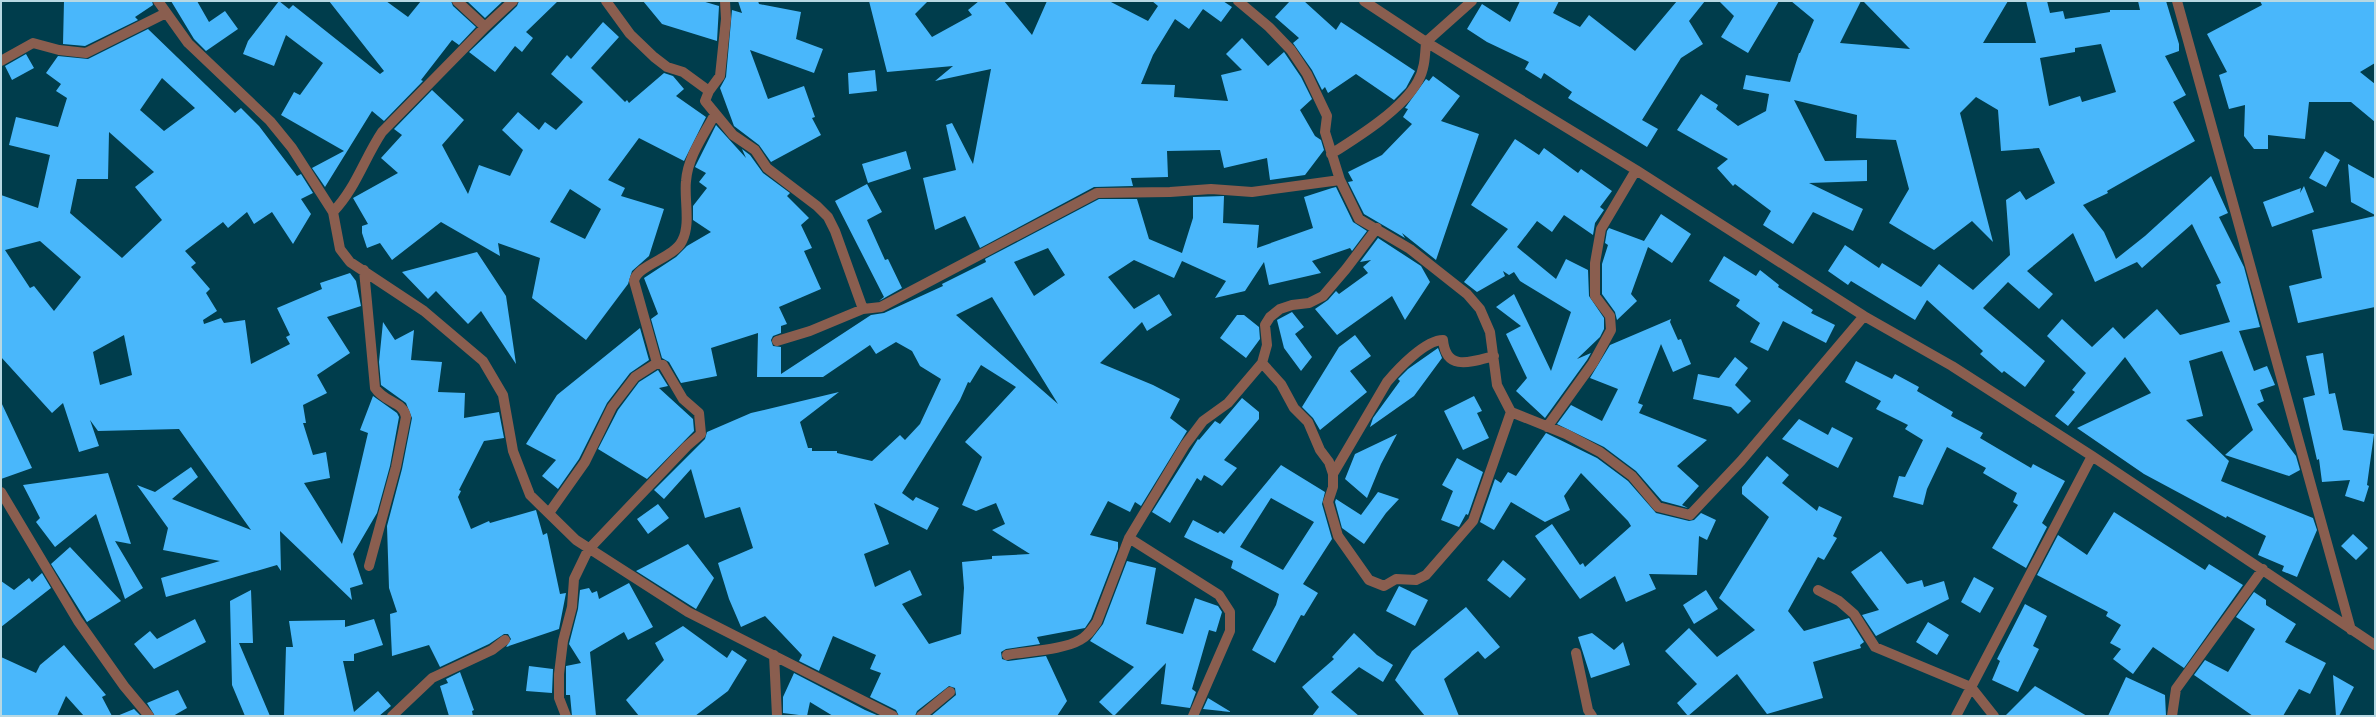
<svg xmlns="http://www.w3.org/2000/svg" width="2376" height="717" font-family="'DejaVu Sans',sans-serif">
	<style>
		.building { fill: #49b7fb; fill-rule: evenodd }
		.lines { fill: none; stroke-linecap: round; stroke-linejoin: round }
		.minor { stroke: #8a5e4f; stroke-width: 10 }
	</style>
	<rect width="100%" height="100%" fill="#003d4c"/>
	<path class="building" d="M64 1H152L153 5 135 17 138 20 85 46 63 44Z
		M171 1H197L209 22 225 11 238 29 206 51 194 39Z
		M279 1 289 9 293 5 380 74 384 71 329 1H386L408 17 421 1H451L453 6 476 27 459 45 452 40 421 80 423 81 384 121 372 111 325 187 312 168 344 151 281 115 294 92 300 95 323 63 286 35 274 66 243 54 248 41Z
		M467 1H503L485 18Z
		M519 1H558L526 32 533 38 522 52 515 46 495 72 469 52 517 6Z
		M643 1H702L719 6 717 41 662 24Z
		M738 1H758L759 4 801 12 796 39 823 49 814 73 750 50 768 99 804 86 815 117 812 118 821 135 771 162 759 145 734 126 720 88 726 77 732 10 742 13Z
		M869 1H928L915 14 932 37 972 15 968 10 979 1H1004L1032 35 1047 1H1109L1148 21 1158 6 1152 1H1223L1232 7 1221 22 1203 9 1189 29 1175 19 1153 55 1141 84 1175 85 1174 97 1228 101 1221 75 1242 70 1226 54 1242 38 1268 66 1284 52 1301 77 1312 99 1300 110 1315 136 1321 140 1324 150 1305 175 1270 180 1267 158 1224 168 1220 150 1167 151 1168 177 1131 178 1133 186 1094 187 980 248 965 216 935 230 923 178 956 170 946 125 952 123 973 164 991 69 935 81 953 66 887 72Z
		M1290 1H1304L1336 30 1341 22 1415 71 1406 88 1394 100 1356 74 1328 93 1325 87 1322 90 1312 70 1293 43 1299 38 1275 17Z
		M1520 1H1559L1553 13 1580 27 1589 15 1635 51 1677 1H1705L1689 21 1703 44 1681 58 1642 120 1658 129 1647 147 1568 98 1572 92 1544 73 1541 79 1525 69 1529 62 1487 42 1467 29 1482 4 1510 22Z
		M1719 1H1779L1748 53 1721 37 1734 16Z
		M1791 1H1861L1840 43 1910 49 1863 1H2008L1983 43H2036L2026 1H2047L2050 13 2063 11 2065 19 2110 12V10H2140L2138 1H2166L2179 44V51L2165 56 2186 95 2173 102 2195 141 2107 191 2108 193 2083 205 2104 232 2116 259 2145 236 2211 176 2228 213 2219 217 2244 267 2260 327 2239 331 2254 371 2267 366 2275 385 2260 390 2264 401 2257 404 2296 456 2300 470 2289 476 2225 455 2253 430 2222 351 2189 361 2203 416 2186 420 2229 461 2221 481 2313 518 2317 530 2297 577 2282 571 2284 566 2258 555 2266 536 2227 516 2226 518 2144 474 2077 428 2151 393 2125 357 2068 426 2055 416 2075 392 2072 390 2086 373 2047 336 2062 319 2092 347 2113 327 2124 339 2157 309 2180 335 2230 322 2216 285 2221 283 2192 224 2142 268 2137 262 2095 282 2073 233 2027 271 2053 294 2039 309 2008 282 1983 308 2045 361 2025 387 2004 371 2002 373 1980 354 1983 351 1927 300 1915 320 1851 281 1848 285 1828 271 1845 245 1879 268 1882 263 1921 287 1939 264 1973 290 2010 255 2006 200 2020 191 2026 200 2055 183 2039 148 2001 151 1998 110 1976 97 1960 113 1993 242 1972 221 1934 250 1889 223 1909 189 1896 140 1856 138 1857 115 1794 100 1825 161 1867 160V181L1809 183 1863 209 1853 231 1813 212 1793 244 1763 225 1771 211 1735 184 1733 186 1717 168 1728 159 1677 130 1701 94 1718 105 1716 109 1738 126 1766 111 1769 94 1743 89 1746 75 1790 82 1799 53H1800L1814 20ZM2101 44 2116 92 2082 102 2080 96 2049 106 2040 58 2075 52V48Z
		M2260 1H2375V63L2360 72 2375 84V122L2351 102H2309L2305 139 2268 135V149H2254L2244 136 2245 105 2229 109 2219 75 2227 72 2207 34 2262 5Z
		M603 22 619 37 591 68 625 102 627 100 629 103 664 73 673 76 684 89 676 96 706 117 684 161 639 138 608 180 625 188 621 196 664 209 649 256 632 271 628 284 586 340 532 298 540 258 498 243 500 256 441 222 392 260 380 243 367 248 362 233V226L368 224 353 198 398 173 381 158 402 135 394 129 432 90 464 120 442 145 468 194 479 165 510 176 523 150 502 130 518 112 539 130 545 122 556 130 583 102 551 74 567 55 571 59ZM570 189 601 209 585 239 550 222Z
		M148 29 235 113 241 108 259 126 297 176 301 174 313 193 301 199 311 214 293 244 272 212 254 224 247 212 228 228 223 222 185 251 196 263 191 267 210 289 206 293 217 311 203 320 204 324 221 318 224 323 245 320 251 364 290 344 286 337 290 335 277 308 322 289 320 283 350 273 356 281 361 306 327 317 350 353 317 375 327 393 303 405 306 423H303L313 455 326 452 330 478 304 483 342 544 368 433 360 430 373 396 397 413 399 417 390 466 377 513 353 554 363 584 350 588 352 600 280 531 281 571 277 565 166 597 161 578 220 561 163 550 168 528 137 485 155 492 191 467 198 477 172 499 251 530 179 429 98 431 90 420 99 446 79 452 63 403 52 413 1 357V195L38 208 50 155 9 145 16 117 58 127 67 98 56 91 61 84 46 73 58 56 88 59ZM162 78 195 108 164 131 140 110ZM109 132 154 172 135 187 162 220 122 258 70 213 77 179H108ZM40 241 81 277 54 311 34 286 30 288 5 250ZM124 335 132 375 100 385 93 352Z
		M26 54 34 68 12 80 5 66Z
		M875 70 877 91 849 94 848 73Z
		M1433 76 1460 96 1441 121 1479 134 1436 260 1402 233 1405 238 1364 214 1348 182 1353 181 1348 172 1382 155 1412 124 1403 117 1408 109 1405 108 1426 79 1429 81Z
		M716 125 746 158 742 149 750 155 763 173 790 193 787 196 809 218 801 225 812 248 804 251 821 289 779 307 787 324 781 326V333L773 336 771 340 773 346 781 347V374L871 315 884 313 943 286 942 284 986 262 985 259 1099 199H1137L1149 239 1182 253 1193 218V197L1224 196 1223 223 1259 225 1257 248 1313 228 1304 197 1332 188 1336 187 1353 222 1367 231 1352 251 1350 248 1312 261 1321 273 1269 285 1264 262 1245 291 1215 298 1226 281 1182 261 1174 278 1134 260 1108 277 1134 309 1159 294 1172 315 1147 331 1142 322 1100 363 1153 385 1180 399 1170 418 1187 431 1141 506 1135 502 1130 512 1108 501 1090 535 1118 542V549L1091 619 1085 628 1037 637 1040 644 1006 649 1001 652 1002 659 1008 661 1046 656 1067 701 1057 716H931L956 695 955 688 949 686 917 711 915 716H899L896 710 870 697 881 673 870 669 876 655 833 636 819 671 799 661 802 655 765 616 741 627 729 599 718 563 753 548 740 507 705 518 691 469 664 499 654 490 705 439 707 432 751 413 839 392 800 422 808 448H812V451H837V453L872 461 900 435 905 440 920 424 941 379 920 366 912 351 896 342 876 354 870 345 823 377H757L758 333 711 348 717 376 681 383 669 362 662 358 651 319 658 314 644 278 676 257 687 246 711 232 693 220V206L707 188 699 182 706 173 695 167ZM1048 248 1065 275 1034 296 1014 262ZM992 297 1058 404 956 315ZM981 365 1016 387 965 442 982 457 962 505 976 511 996 503 1005 524 992 530 1030 554 992 556V559L962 562 964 588 961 634 929 644 902 604 922 595 910 570 875 587 864 554 889 544 874 503 927 530 939 508 916 497 913 501 902 493 960 400 968 382 970 383Z
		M1515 139 1539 155 1544 148 1578 173 1581 169 1612 191 1600 207 1604 210 1595 223 1593 235 1564 215 1552 232 1537 221 1517 247 1556 279 1566 259 1588 270 1589 296 1604 318V329L1600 337 1577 359 1591 353 1587 360 1545 418 1516 391 1527 378 1506 334 1521 326 1496 307 1514 294 1551 371 1571 312 1520 281 1514 272 1509 275 1503 271 1505 276 1477 292 1464 282 1508 229 1471 205Z
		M906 151 911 169 868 183 862 164Z
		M2325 151 2340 160 2326 187 2309 178Z
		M2348 164 2375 179V215L2351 202Z
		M867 184 882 212 867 220 885 260 888 259 902 288 879 301 884 297 835 201Z
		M2304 186 2314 212 2272 227 2263 202 2301 188 2300 193Z
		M1661 214 1691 234 1672 263 1648 247 1631 294 1637 301 1617 320 1615 312 1602 294V264L1608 245 1605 243 1607 231 1609 228 1644 241Z
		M2375 216V307L2298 323 2289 286 2322 278 2312 230Z
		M1378 238 1421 266 1430 282 1405 320 1392 296 1337 335 1315 309 1328 300 1336 291 1339 294 1368 273 1363 267 1371 260 1360 262Z
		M477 252 506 296 516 364 481 311 468 324 436 291 428 299 402 272Z
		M1724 256 1756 276 1760 270 1779 285 1778 287 1813 310 1811 313 1835 325 1826 343 1783 321 1768 351 1750 342 1760 323 1736 306 1740 300 1709 281Z
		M1292 312 1304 327 1295 334 1312 357 1301 371 1284 348 1277 320Z
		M1237 315H1244L1259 327 1260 339 1246 358 1220 338Z
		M1671 319 1670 322 1678 340 1681 339 1691 364 1673 372 1661 344 1638 403 1643 405 1639 413 1707 440 1677 466 1699 486 1682 505 1688 508 1662 501 1636 471 1604 447 1557 424 1571 405 1602 421 1618 389 1590 378 1610 345Z
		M383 322 395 340 414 330 411 360 442 362 438 392 465 393 464 418 499 412 504 438 484 441 459 490 461 491 458 497 471 529 489 521 490 523 536 510 543 535 547 533 560 594 566 593 559 629 506 647 511 639 508 634H504L489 644 440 667 429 645 392 656 390 614 397 612 389 588 387 526 402 469 412 418 406 403 381 385 379 362Z
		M640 328 649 360 630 373 607 403 579 459 558 489 542 476 556 460 526 444 557 395Z
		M1355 335 1371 356 1350 371 1367 392 1320 430 1313 418 1302 407 1339 347Z
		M1438 348 1442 358 1414 396 1370 427 1373 418 1400 381 1398 379 1408 369Z
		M2323 353 2329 394 2335 393 2343 430 2374 434 2367 485 2369 486 2364 502 2345 496 2350 480 2322 482 2319 459 2317 460 2303 398 2315 395 2306 356Z
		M1735 357 1748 368 1735 385 1751 401 1738 414 1731 407 1693 399 1698 374 1719 378Z
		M1856 361 1892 379 1895 374 1919 387 1917 391 1953 412 1951 416 1983 433 1980 438 2031 468 2033 464 2065 481 2042 523 2047 527 2026 568 1992 548 2018 505 2013 502 2017 493 1983 473 1986 468 1947 447 1927 489 1923 505 1893 497 1899 476 1905 477 1923 440 1905 429 1908 425 1876 409 1881 401 1845 382Z
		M658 370 668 386 659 388 693 419 694 431 647 479 598 449 618 410 639 382Z
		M1474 396 1482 411 1477 413 1489 438 1463 450 1444 411Z
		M1242 398 1259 412V419L1224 460 1237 468 1222 486 1204 475 1201 481 1197 478 1170 523 1152 512 1198 439 1199 440 1215 421 1220 424Z
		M1 402 32 468 1 479Z
		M1799 419 1828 435 1832 427 1853 438 1838 468 1782 439Z
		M1546 433 1597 458 1628 481 1656 513 1689 521 1694 520 1701 513 1716 520 1707 540 1699 536 1697 575 1649 574 1656 589 1626 602 1615 576 1580 599 1535 536 1552 524 1580 565 1583 563 1585 567 1631 526 1628 521 1581 473 1564 496 1570 510 1545 522 1511 502 1494 530 1480 522 1495 479 1501 483 1508 472 1516 476Z
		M1397 434 1381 464 1367 498 1345 479 1355 454Z
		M1767 456 1789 475 1782 483 1817 511 1819 506 1842 517 1833 536 1837 538 1824 560 1818 557 1788 611 1804 631 1849 618 1864 642 1860 645 1861 648 1813 662 1823 698 1767 714 1737 674 1688 716 1677 703 1697 684 1665 651 1689 628 1717 657 1755 630 1719 598 1769 517 1742 494V487Z
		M1457 458 1483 472 1468 515 1466 514 1459 527 1441 520 1453 491 1442 485Z
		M1281 465 1325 492 1322 504 1332 539 1303 584 1318 593 1304 616 1301 615 1275 663 1252 650 1276 605 1279 594 1231 568 1233 561 1184 537 1193 520 1218 533 1220 531 1224 534ZM1271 498 1314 522 1283 570 1240 547Z
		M108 473 131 544 115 541 143 588 125 599 96 514 55 547 36 522 40 518 23 485Z
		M1378 492 1399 499 1386 513 1364 544 1342 528 1335 502 1336 499 1361 515Z
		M658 504 669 518 648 534 637 519Z
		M2114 512 2205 570 2209 564 2243 585 2184 668 2153 647 2133 674 2113 659 2121 649 2110 643 2121 625 2106 616 2108 612 2037 575 2058 535 2087 555Z
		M2353 534 2368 548 2356 560 2341 546Z
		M688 544 714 578 696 609 636 571Z
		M70 547 121 601 87 622 51 564Z
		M1881 551 1907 584 1922 580 1924 587 1944 581 1949 599 1876 636 1862 615 1879 610 1851 572Z
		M1503 560 1526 579 1510 598 1487 580Z
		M1127 561 1156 568 1146 624 1183 634 1195 598 1218 606 1222 612 1216 632 1209 630 1192 689 1196 692 1190 708 1161 704 1166 663 1114 716 1099 702 1134 667 1090 641 1103 624Z
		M42 573 51 588 1 627V581L14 590 29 578 32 582Z
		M1974 577 1994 588 1980 613 1961 602Z
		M629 583 653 627 628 640 624 632 590 652 596 716H572L570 695H566V666L581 663 569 644 578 609 580 590 589 588 592 593 597 591 599 599Z
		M1399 586 1428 600 1415 626 1386 611Z
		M251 590 253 643H239L270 716H245L232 685 230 601Z
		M1706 590 1718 609 1694 624 1683 605Z
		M2254 592 2266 600V605L2296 624 2285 642 2326 663 2310 694 2299 689 2283 716H2253L2194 675 2205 660 2228 672 2255 629 2236 617Z
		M2025 604 2047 616 2033 646 2039 649 2018 692 1992 680 2000 661 1997 659Z
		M1466 607 1500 647 1485 659 1478 651 1444 679 1459 716H1425L1395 680 1412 651Z
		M195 619 206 642 154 669 134 644 150 631 157 639Z
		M374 619 383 645 354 654V661H343L354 712 378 691 391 706 379 716H284L286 647H293L289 621 345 620V627Z
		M1928 622 1949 635 1937 655 1916 642Z
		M683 626 727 658 732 650 747 660 728 691 695 716H639L626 700 664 660 655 643Z
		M1354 633 1377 655 1393 665 1383 682 1359 667 1331 692 1359 716H1312L1319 707 1302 687 1334 659 1332 657Z
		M1592 633 1614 650 1623 642 1630 665 1591 678 1578 637Z
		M64 645 106 695 102 697 112 716H84L66 696 57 716H1V657L36 673 40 665Z
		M529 666 553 669 552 693 526 691Z
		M460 672 474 710 472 711 473 716H449L440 686 448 683 446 679Z
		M794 673 865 710 879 716H833L810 702 807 716 783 713V697Z
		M2333 675 2354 687 2339 716H2336Z
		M2126 677 2165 695 2166 716H2108Z
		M2035 686 2087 716H2005Z
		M178 690 187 708 173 716H155L147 703Z
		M1208 698 1231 712 1203 709Z
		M134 709 141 716H117Z"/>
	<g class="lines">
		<path class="minor" d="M158 1 188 43 270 121 292 148 333 212 340 249 350 262 424 311 483 361 503 395 513 451 530 495 576 540 688 612 893 716
			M457 1 485 27
			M606 1 630 34 654 57 667 67 683 72 709 91 705 101 733 135 755 150 767 168 817 206 828 217 835 231 863 309
			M1238 1 1269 27 1291 50 1307 74 1327 116 1325 132 1340 180 1359 219 1410 249 1467 294 1480 309 1490 332 1497 385 1511 412 1473 521 1426 575 1416 580 1396 579 1384 586 1369 580 1338 536 1328 502 1333 487V474L1329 462 1320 450 1308 422 1294 408 1281 384 1262 363
			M1364 1 1426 42 1636 170 1864 316 1952 366 2092 456 2375 645
			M2177 1 2351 630
			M1 61 33 43 59 50 86 53 166 13
			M709 91 720 76 726 19 725 1
			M1331 154C1358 137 1403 109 1418 81 1425 69 1425 55 1426 42L1472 1
			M333 212C356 188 364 159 382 132L485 27 513 1
			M364 270 375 388C385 403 404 402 406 417L396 467 369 566
			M777 341 810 331 863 309 881 307 1097 193 1170 192 1211 189 1252 192 1340 180
			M1511 412 1566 434 1600 452 1632 476 1658 507 1690 515 1741 461 1864 316
			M1547 427 1593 363 1611 330 1610 316 1595 296V263L1601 229 1636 170
			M1333 474 1387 382C1398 369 1425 340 1443 340 1446 372 1471 362 1494 356
			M1 492 78 621 124 686 149 716
			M549 513 585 462 612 407 635 377 657 363
			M1129 538 1219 595 1230 612V631L1193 716
			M1818 590 1839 601 1854 614 1875 647 1971 687 1994 716
			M1576 653 1588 710 1592 716
			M774 655 777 716
			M1007 655C1028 651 1063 650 1080 640 1088 636 1092 629 1097 622L1129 538 1185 445 1203 421 1228 403 1262 363 1267 345 1265 325 1270 317 1280 309 1292 305 1309 303 1323 296 1346 269 1377 228
			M392 716 432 678 492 650 505 640
			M566 716 559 698V674L563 641 572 607 574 579 588 550 687 446 701 434 699 413 683 399 663 365 657 363 634 281C637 265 674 258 682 241 691 225 684 199 686 181 688 156 704 135 715 114
			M921 716 950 692
			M1956 716 2092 456
			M2172 716 2176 689 2263 569"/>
	</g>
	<rect width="2376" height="717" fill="none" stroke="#b7d8e3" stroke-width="4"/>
</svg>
